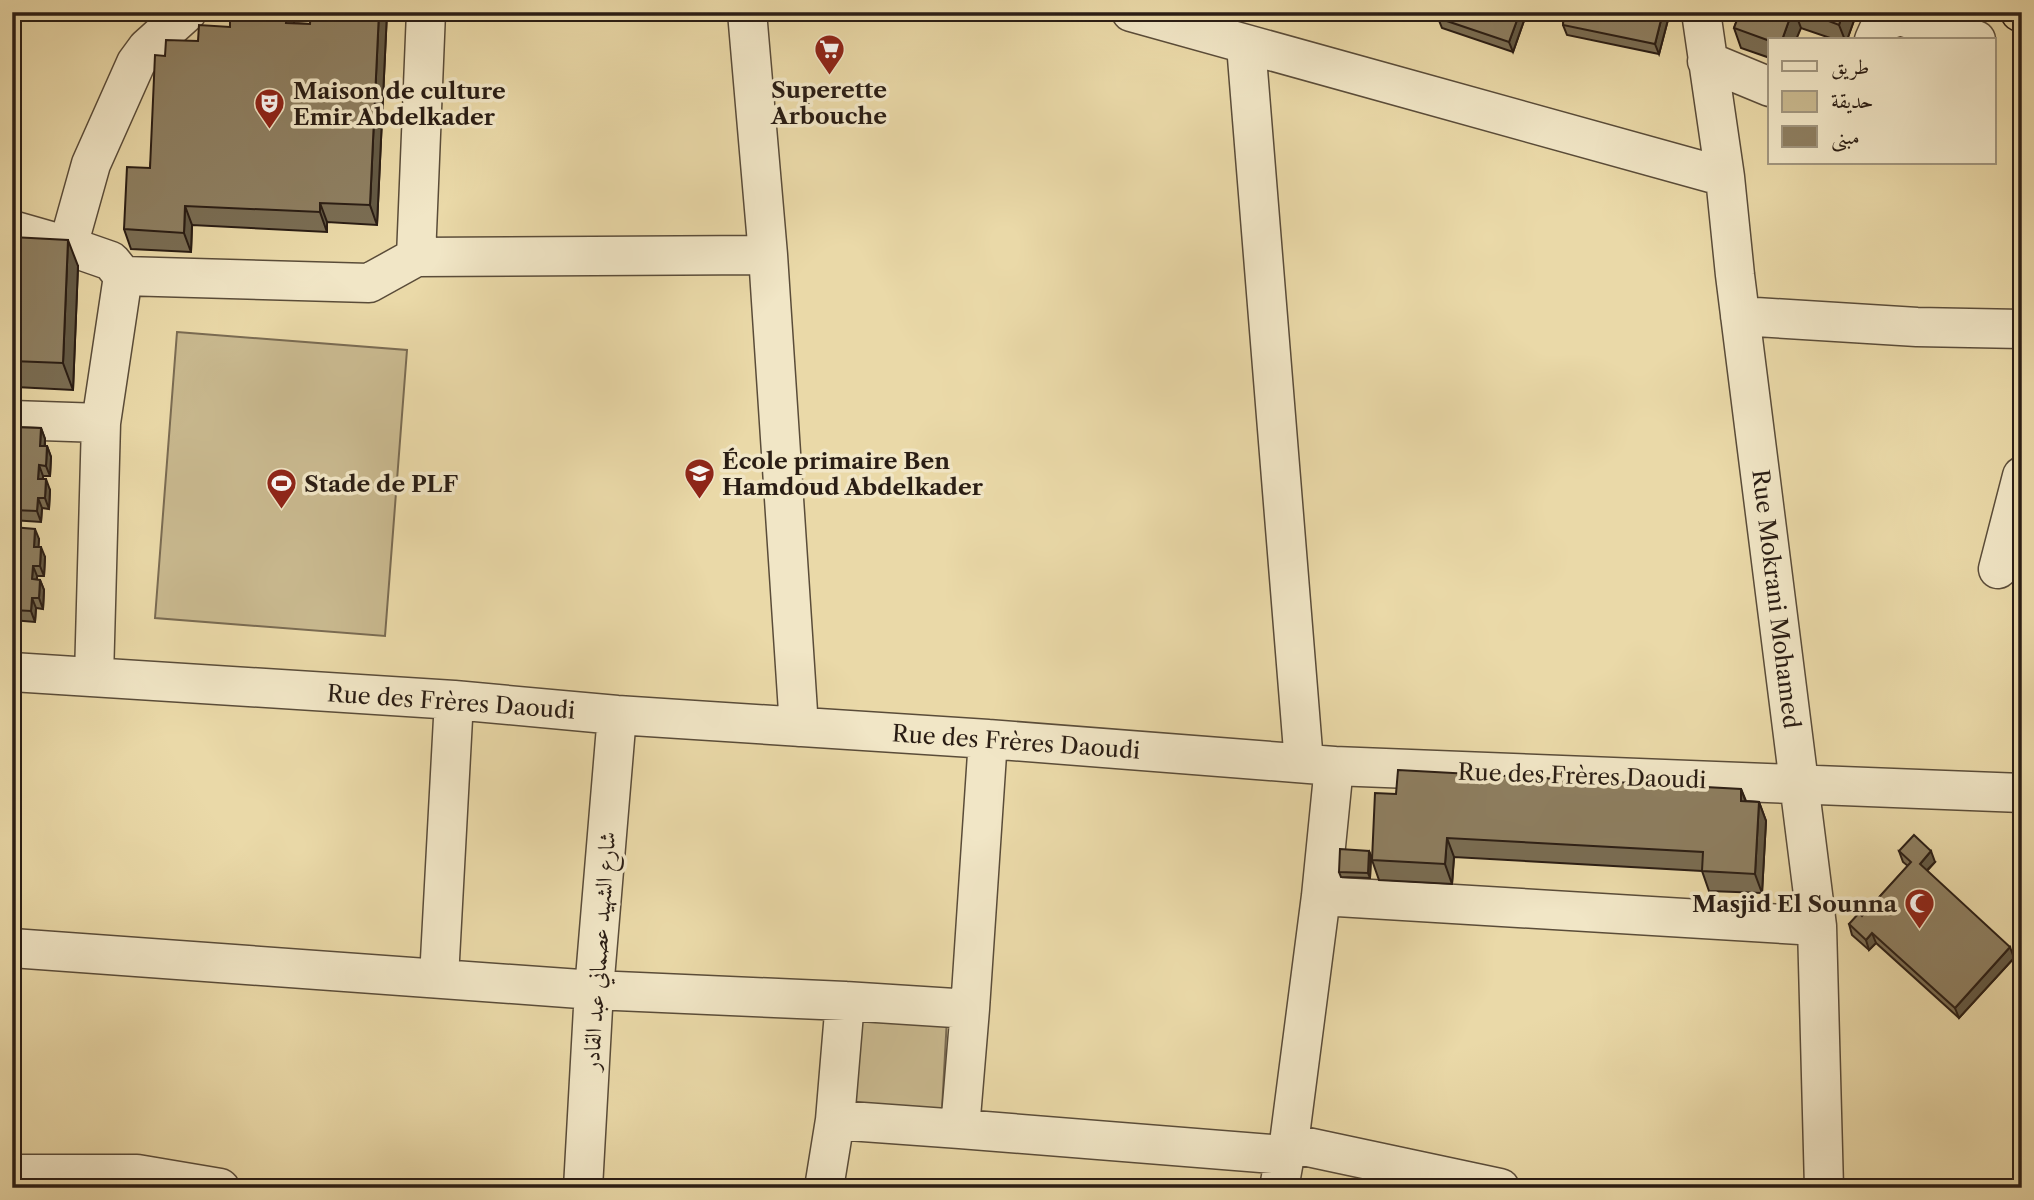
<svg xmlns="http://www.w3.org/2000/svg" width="2034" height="1200" font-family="'Libre Caslon Text',Amiri,serif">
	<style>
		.green { fill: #c9b98f; stroke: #7a6b52; stroke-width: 2 }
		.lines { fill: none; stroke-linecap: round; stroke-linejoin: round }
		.minor-casing { stroke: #5a4c39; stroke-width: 41 }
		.highway-casing { stroke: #2a1d14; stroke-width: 41 }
		.minor { stroke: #f1e6c6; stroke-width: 38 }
		.highway { stroke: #ead9a8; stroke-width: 38 }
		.wall { fill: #7a6d53; stroke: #2a1d14; stroke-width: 2 }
		.shaded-wall { fill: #635944; stroke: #2a1d14; stroke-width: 2 }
		.building { fill: #8e7f61; stroke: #2a1d14; stroke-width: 2 }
		.labels { text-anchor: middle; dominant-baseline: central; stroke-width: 7; stroke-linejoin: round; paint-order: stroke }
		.poi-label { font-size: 23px; font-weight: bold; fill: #2a1d14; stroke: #f1e6c6; text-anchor: start }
		.street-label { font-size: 23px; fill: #2a1d14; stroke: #f1e6c6 }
	</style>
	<rect width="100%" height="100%" fill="#ead9a8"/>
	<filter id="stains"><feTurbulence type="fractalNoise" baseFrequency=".00286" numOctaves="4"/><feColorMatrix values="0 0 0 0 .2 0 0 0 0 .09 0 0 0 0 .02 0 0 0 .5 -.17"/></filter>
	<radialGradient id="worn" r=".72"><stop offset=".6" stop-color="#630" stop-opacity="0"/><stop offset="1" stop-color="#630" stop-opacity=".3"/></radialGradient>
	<path class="green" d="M177 332 407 350 385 636 155 618Z
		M860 1013 947 1018 942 1109 855 1103Z"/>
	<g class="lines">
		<defs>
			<path id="minor" d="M747 12 768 255 799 727
				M1131 12 1725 177
				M1701 12 1725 177 1735 275 1817 926 1824 1188
				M1874 40 1882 22 1900 16 1976 40
				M1246 45 1304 763
				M1707 61 1770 87
				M12 230 68 246 111 261 123 276
				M68 246 91 164 136 63 147 48 187 12
				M416 257 426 12
				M1740 316 1917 327 2022 329
				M12 420 101 423
				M1998 569 2022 476
				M12 672 454 700 617 715 988 739 1334 766 2022 793
				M94 677 101 423 123 276 369 283 416 257 768 255
				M988 739 970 1009 960 1129 1285 1155
				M1321 896 1817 926
				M12 948 594 990 845 1001 970 1009
				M439 978 454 700
				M835 1120 960 1129
				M1289 1143 1500 1188
				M12 1174H137L220 1188
				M583 1188 594 990 617 715
				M824 1188 835 1120 845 1001
				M1279 1188 1285 1155 1289 1143 1321 896 1334 766"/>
			<path id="highway" d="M2020 12 2022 13"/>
		</defs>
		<use href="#minor" class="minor-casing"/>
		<use href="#highway" class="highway-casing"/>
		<use href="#minor" class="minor"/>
		<use href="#highway" class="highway"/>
	</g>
	<path class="wall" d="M311 12H387L377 225 327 222V232L192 225 191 252 131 249 124 229 150 168 165 56 230 27 294 21V23L310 24Z
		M1527 12 1513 52 1442 28 1438 18Z
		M1564 12H1670L1659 54 1567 35 1563 25Z
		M1740 12H1857L1847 40H1836L1801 28 1770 40V58L1741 48 1734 28Z
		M12 237 78 266 73 390 16 387 12 377Z
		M12 427 41 428 45 439V446H47L51 457 50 476H43V479L50 490 49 509 42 508 41 522 12 520Z
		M12 527 39 539 38 547 45 557 44 576H37V580H40L44 590 43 609 36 608 35 622 12 620Z
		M1741 789 1746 801 1759 802 1766 821 1762 893 1709 891 1702 871 1454 857 1452 884 1379 880 1372 860 1396 794Z
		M1369 851 1371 856 1370 878 1341 877 1339 872Z
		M1899 851 1935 862 1927 871 2014 958 1959 1018 1876 943 1869 950 1852 935 1849 924 1862 916 1908 866 1903 862Z"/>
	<path class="shaded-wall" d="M287 12H291L294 21 293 42 286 23Z
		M379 12H387L377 225 370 205Z
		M1520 12H1527L1513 52 1509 42Z
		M1663 12H1670L1659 54 1655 44Z
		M1792 12H1795L1801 28 1796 40H1782Z
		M1843 12H1857L1847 40H1845L1839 25Z
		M320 203 327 222V232L320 212Z
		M185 206 192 225 191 252 184 233Z
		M68 240 78 266 73 390 63 363Z
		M41 428 45 439 44 456 40 446Z
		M47 446 51 457 50 476 46 466Z
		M39 465 43 476 42 490 38 479Z
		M46 479 50 490 49 509 45 498Z
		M38 498 42 508 41 522 37 511Z
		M35 529 39 539 38 557 34 547Z
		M41 547 45 557 44 576 40 566Z
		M33 566 37 576 36 590 32 579Z
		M40 580 44 590 43 609 39 598Z
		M32 598 36 608 35 622 31 611Z
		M1741 789 1748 808 1741 801Z
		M1759 802 1766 821 1762 893 1755 874Z
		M1447 838 1454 857 1452 884 1445 864Z
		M1369 851 1371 856 1370 878 1368 873Z
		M1931 851 1935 862 1923 874 1920 864Z
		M1872 933 1876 943 1869 950 1866 940Z
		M2010 947 2014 958 1959 1018 1955 1008Z"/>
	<path class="building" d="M230 12H287L286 23 310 24 311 12H379L370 205 320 203V212L185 206 184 233 124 229 127 167 150 168 155 55 165 56 166 40 198 41 199 25 230 27Z
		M1440 12H1520L1509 42 1438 18Z
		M1564 12H1663L1655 44 1563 25Z
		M1740 12H1792L1782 40H1770V41L1734 28Z
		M1805 12H1843L1839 25Z
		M12 237 68 240 63 363 12 361Z
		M12 427 41 428 40 446H47L46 466 39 465 38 479H46L45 498H38L37 511 12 510Z
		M12 527 35 529 34 547H41L40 566H33L32 579 40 580 39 598H32L31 611 12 610Z
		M1398 770 1741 789V801L1759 802 1755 874 1702 871 1703 852 1447 838 1445 864 1372 860 1375 793 1396 794Z
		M1914 835 1931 851 1920 864 2010 947 1955 1008 1872 933 1866 940 1849 924 1859 913 1862 916 1911 862 1899 851Z
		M1340 849 1369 851 1368 873 1339 872Z"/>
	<defs>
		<symbol id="supermarket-pin" viewBox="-11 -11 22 30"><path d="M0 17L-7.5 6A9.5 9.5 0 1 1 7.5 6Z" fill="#8f2418" stroke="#f1e6c6"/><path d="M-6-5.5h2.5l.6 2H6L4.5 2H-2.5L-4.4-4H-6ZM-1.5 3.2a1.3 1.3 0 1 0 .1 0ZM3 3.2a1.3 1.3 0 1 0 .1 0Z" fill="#fff"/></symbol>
		<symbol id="theatre-pin" viewBox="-11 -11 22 30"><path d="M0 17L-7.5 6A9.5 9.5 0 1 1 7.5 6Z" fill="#8f2418" stroke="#f1e6c6"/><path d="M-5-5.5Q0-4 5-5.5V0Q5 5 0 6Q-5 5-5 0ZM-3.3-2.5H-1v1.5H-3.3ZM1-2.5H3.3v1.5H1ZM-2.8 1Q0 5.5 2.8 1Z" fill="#fff"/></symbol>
		<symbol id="school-pin" viewBox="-11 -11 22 30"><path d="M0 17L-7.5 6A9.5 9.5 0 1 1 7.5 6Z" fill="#8f2418" stroke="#f1e6c6"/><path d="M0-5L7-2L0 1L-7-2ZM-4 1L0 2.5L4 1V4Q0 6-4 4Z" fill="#fff"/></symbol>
		<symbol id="stadium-pin" viewBox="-11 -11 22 30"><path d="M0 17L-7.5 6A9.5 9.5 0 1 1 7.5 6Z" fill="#8f2418" stroke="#f1e6c6"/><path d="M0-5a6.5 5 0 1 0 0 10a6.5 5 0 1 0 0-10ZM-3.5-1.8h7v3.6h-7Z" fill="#fff"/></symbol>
		<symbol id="mosque-pin" viewBox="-11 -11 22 30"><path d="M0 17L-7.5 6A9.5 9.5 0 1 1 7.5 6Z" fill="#8f2418" stroke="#f1e6c6"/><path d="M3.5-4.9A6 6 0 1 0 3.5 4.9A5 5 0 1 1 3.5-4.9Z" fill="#fff"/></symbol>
	</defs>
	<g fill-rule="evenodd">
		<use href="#supermarket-pin" x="812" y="32" width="35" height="47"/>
		<use href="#theatre-pin" x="252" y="86" width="35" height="47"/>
		<use href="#school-pin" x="682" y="456" width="35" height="47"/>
		<use href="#stadium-pin" x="264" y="466" width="35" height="47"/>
		<use href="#mosque-pin" x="1902" y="886" width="35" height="47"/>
	</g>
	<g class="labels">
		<g class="poi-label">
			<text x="829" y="90" text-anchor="middle">Superette<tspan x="829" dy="26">Arbouche</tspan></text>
			<text x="293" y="91">Maison de culture<tspan x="293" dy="26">Emir Abdelkader</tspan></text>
			<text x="722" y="461">École primaire Ben<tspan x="722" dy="26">Hamdoud Abdelkader</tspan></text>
			<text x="304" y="484">Stade de PLF</text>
			<text x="1897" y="904" text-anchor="end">Masjid El Sounna</text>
		</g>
		<g class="street-label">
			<text transform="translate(1776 599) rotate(83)">Rue Mokrani Mohamed</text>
			<text transform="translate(451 702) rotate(4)">Rue des Frères Daoudi</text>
			<text transform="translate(1016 742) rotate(4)">Rue des Frères Daoudi</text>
			<text transform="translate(1582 776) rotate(2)">Rue des Frères Daoudi</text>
			<text transform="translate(599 951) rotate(-86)">شارع الشهيد عصماني عبد القادر</text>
		</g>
	</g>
	<rect width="2034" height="1200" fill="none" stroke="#ead9a8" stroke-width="42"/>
	<rect x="14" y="14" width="2006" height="1172" fill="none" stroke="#2a1d14" stroke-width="3.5"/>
	<rect x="21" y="21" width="1992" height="1158" fill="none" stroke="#2a1d14" stroke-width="2"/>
	<rect x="1768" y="38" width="228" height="126" fill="#f1e6c6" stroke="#a1967f" stroke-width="2"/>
	<rect x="1782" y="61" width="35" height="10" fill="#f1e6c6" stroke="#a1967f" stroke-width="2"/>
	<text x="1831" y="74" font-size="21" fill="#2a1d14">طريق</text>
	<rect x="1782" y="91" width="35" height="21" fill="#c9b98f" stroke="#a1967f" stroke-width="2"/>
	<text x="1831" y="108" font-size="21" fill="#2a1d14">حديقة</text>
	<rect x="1782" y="126" width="35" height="21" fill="#8e7f61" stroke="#a1967f" stroke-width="2"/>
	<text x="1831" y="144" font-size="21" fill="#2a1d14">مبنى</text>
	<rect width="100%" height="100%" filter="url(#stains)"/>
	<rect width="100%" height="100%" fill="url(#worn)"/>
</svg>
